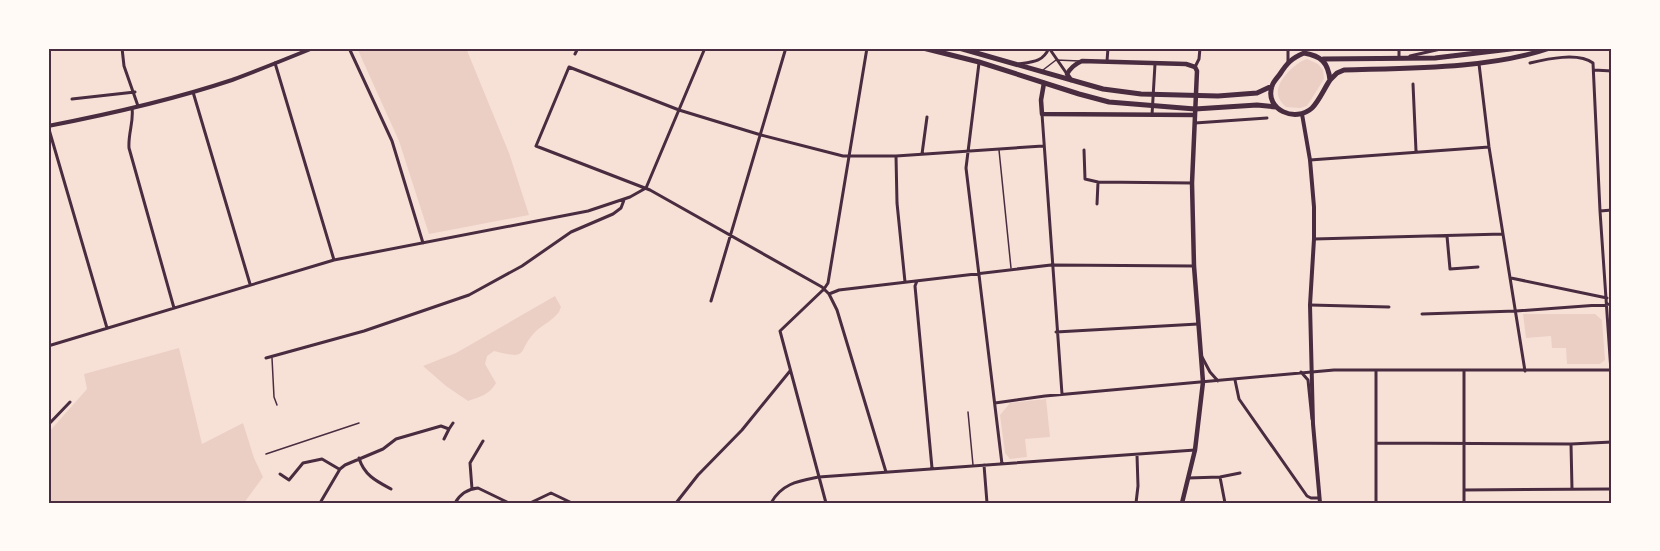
<svg xmlns="http://www.w3.org/2000/svg" width="1660" height="551" font-family="Barlow,sans-serif">
	<style>
		.green { fill: #ebcfc5 }
		.lines { fill: none; stroke-linecap: round; stroke-linejoin: round }
		.service { stroke: #4a2c40; stroke-width: 1.5 }
		.minor { stroke: #4a2c40; stroke-width: 3 }
		.tertiary { stroke: #4a2c40; stroke-width: 4 }
		.secondary { stroke: #4a2c40; stroke-width: 4.5 }
		.trunk { stroke: #4a2c40; stroke-width: 5 }
		.neatline { fill: none; stroke: #4a2c40; stroke-width: 2 }
	</style>
	<rect width="100%" height="100%" fill="#f7e1d7"/>
	<path class="green" d="M357 48H466L509 153 529 215 429 234 399 141Z
		M1307 59 1318 64 1323 70 1324 79 1307 106 1300 108 1286 107C1281 102 1277 97 1278 90 1279 79 1296 62 1307 59Z
		M555 296 561 307 559 312C553 320 544 324 536 331 516 351 531 361 494 351L487 356 485 364 496 383C490 394 480 397 468 401L446 386 423 366 456 353Z
		M1523 314H1595L1602 320 1605 360 1600 364H1567L1566 348H1552L1551 336 1526 338Z
		M179 348 202 444 243 423 254 458 263 477 244 503H48V433L87 389 84 374Z
		M1046 399 1050 437 1025 439 1027 457 1010 459 1005 453 1000 415 1010 403Z"/>
	<g class="lines">
		<path class="service" d="M1043 70 1056 60 1080 61
			M999 150 1011 268
			M272 358 274 397 277 405
			M968 412 973 465
			M266 454 359 423"/>
		<path class="minor" d="M122 48 124 66 138 106
			M349 48 392 141 423 243
			M1049 48 1067 74
			M1399 48V58
			M575 54 578 48
			M1410 56 1445 48
			M1107 61 1108 48
			M1288 62V48
			M275 63 334 260
			M979 63 966 168 1002 464
			M1530 63C1547 59 1578 52 1593 63L1600 211 1612 386
			M1018 64C1033 62 1043 62 1049 48
			M1479 64 1489 147 1525 371
			M1195 67 1199 59 1200 48
			M1594 70 1612 71
			M1413 84 1416 151
			M193 92 250 284
			M72 99 135 92
			M132 108C134 122 128 133 129 148L174 308
			M1042 114 1062 394
			M1152 115 1155 64
			M1195 123 1267 118
			M48 126 107 328
			M1084 150 1085 179 1098 182 1097 204
			M922 154 927 117
			M896 156 897 203 905 282
			M1310 160 1489 147
			M1098 182 1192 183
			M646 188 705 48
			M1600 211 1612 210
			M1447 236 1450 269 1478 267
			M1314 239 1503 234
			M1511 278 1607 298
			M917 281 915 286 932 468
			M829 294 839 290 1051 265 1194 266
			M711 301 785 51
			M1310 305 1389 307
			M1422 314 1516 311 1612 304
			M1056 332 1198 324
			M48 346 334 260 588 211 630 197 646 188
			M1202 357 1210 372 1218 381
			M266 358 364 331 469 295 522 266 571 232 613 214 621 208 624 200
			M1301 372 1308 380 1312 419
			M1235 380 1239 399 1307 496 1311 498H1319
			M995 403 1045 396 1334 370H1611
			M48 425 70 402
			M449 429 453 423
			M1376 443 1571 444 1612 442
			M1571 444 1572 489
			M359 458C364 475 376 481 391 489
			M984 465 987 503
			M886 472 837 310 829 294 822 287 650 190 536 146 569 67 679 110 761 135 843 156H896L1043 146
			M280 474 289 480 303 463 322 459 339 469
			M1220 477 1225 503
			M1188 478 1220 477 1240 473
			M472 489 470 463 483 441
			M1464 490 1612 489
			M320 503 340 469 345 465 383 449 396 439 441 426 449 429 444 439
			M455 503C460 494 468 489 478 488L509 503
			M530 503 551 493 572 503
			M676 503 698 475 742 430 790 371
			M771 503C782 483 799 481 819 477L1195 450
			M826 503 780 331 824 289 828 283 867 48
			M1136 503 1138 486 1137 455
			M1376 503V371
			M1464 503V370"/>
		<path class="tertiary" d="M1302 114 1310 160 1314 207V239L1310 305 1313 424 1320 503
			M48 126C110 114 172 100 232 80 259 70 286 59 313 48"/>
		<path class="secondary" d="M1071 80 1067 74C1071 67 1075 64 1082 61L1186 64 1195 67 1197 71 1192 183 1194 266 1203 382 1195 450 1182 503
			M1044 83 1041 100 1042 114 1195 115"/>
		<path class="trunk" d="M923 48 979 62 1079 94 1109 102 1195 109 1257 105 1276 107
			M959 48 1103 89 1141 94 1218 96 1257 93 1272 86
			M1304 53C1321 56 1328 62 1330 80 1324 89 1319 101 1312 108 1296 123 1264 110 1272 86 1273 82 1278 77 1280 74 1287 63 1292 58 1304 53Z
			M1323 59 1435 58 1519 48
			M1330 80 1337 73 1344 70C1408 68 1490 69 1550 48"/>
	</g>
	<rect width="1660" height="551" fill="none" stroke="#fffaf5" stroke-width="99"/>
	<rect x="50" y="50" width="1560" height="452" class="neatline"/>
</svg>
